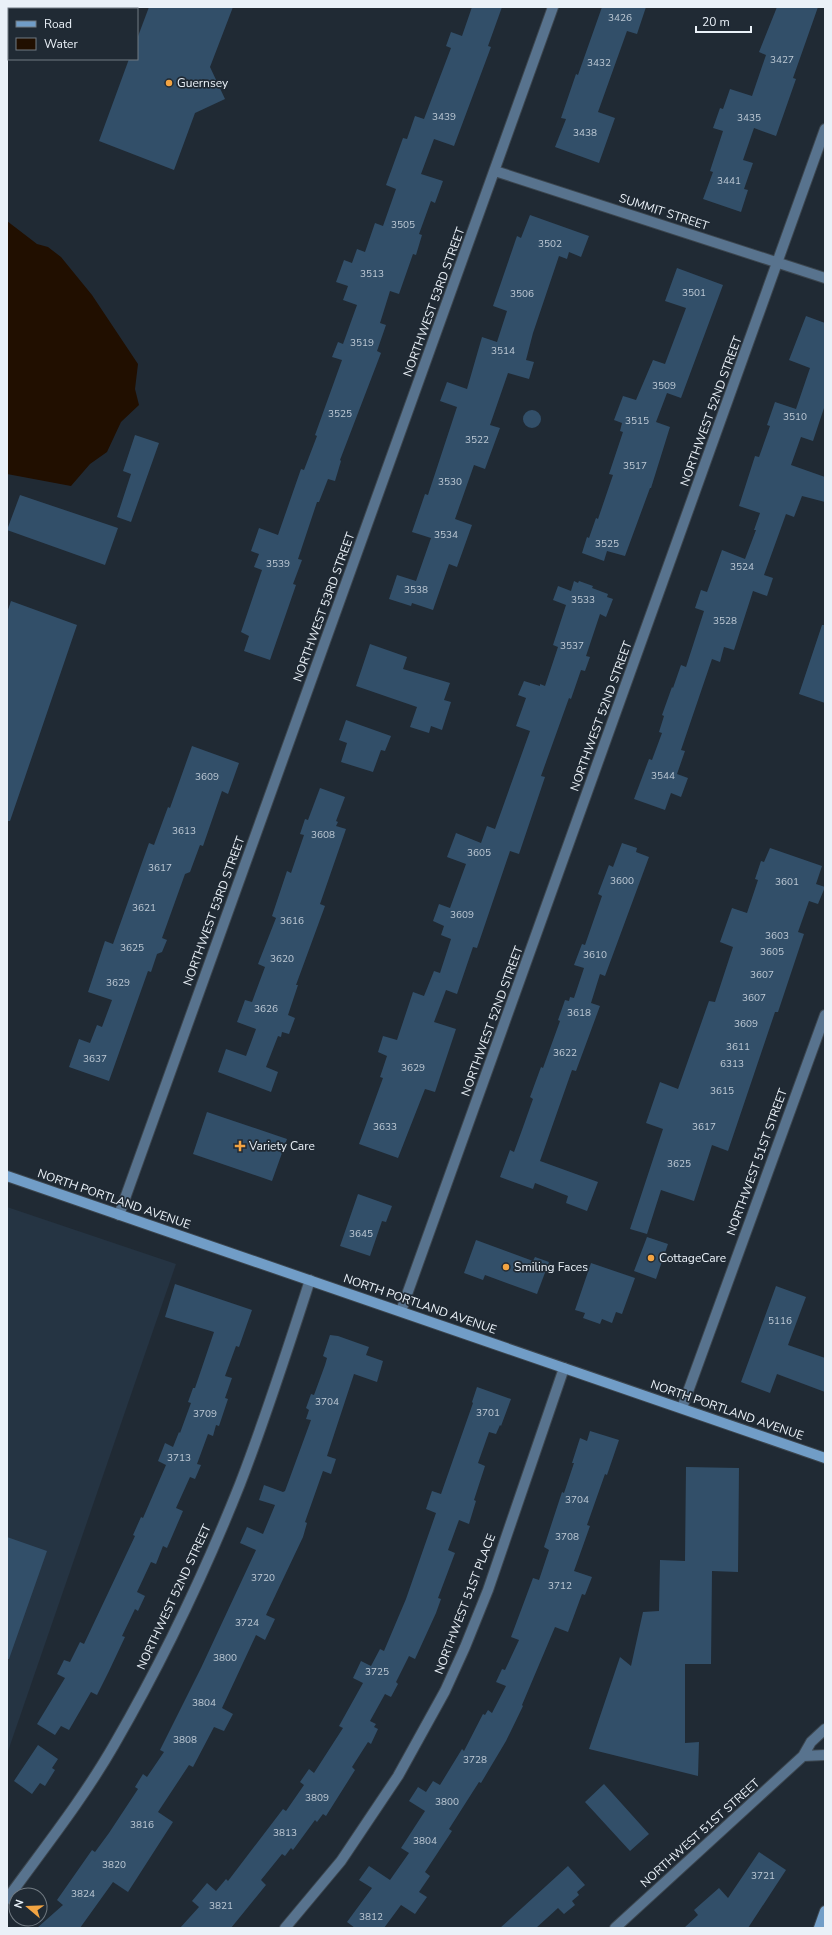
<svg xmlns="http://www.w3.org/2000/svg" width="832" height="1935" font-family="'Nunito Sans',sans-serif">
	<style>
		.built { fill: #253443 }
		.water { fill: #210f00 }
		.building { fill: #324f69 }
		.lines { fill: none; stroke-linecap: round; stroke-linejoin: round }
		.minor-casing { stroke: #3c464f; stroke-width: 12 }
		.secondary-casing { stroke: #3c464f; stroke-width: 12 }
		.minor { stroke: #58738e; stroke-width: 10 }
		.secondary { stroke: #719dc7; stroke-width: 10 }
		.poi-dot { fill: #f3a442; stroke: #202a34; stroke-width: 1.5 }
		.labels { text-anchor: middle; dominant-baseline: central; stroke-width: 3.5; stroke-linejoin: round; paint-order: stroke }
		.number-label { font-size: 10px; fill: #bcc8d4 }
		.poi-label { font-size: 12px; fill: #eaf1f8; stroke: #202a34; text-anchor: start }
		.street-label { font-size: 12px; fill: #eaf1f8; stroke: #202a34 }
	</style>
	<rect width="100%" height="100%" fill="#202a34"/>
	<path class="built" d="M7 1207 176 1264 7 1754Z"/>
	<path class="water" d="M7 221 37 244 48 247 61 257 92 295 138 364 135 389 139 405 121 422 107 452 90 464 71 486 7 474Z"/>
	<path class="building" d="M149 7H233L210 67 225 99 195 113 174 170 99 141 129 59H137V39Z
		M472 7H502L488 46 491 47 454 146 434 139 421 174 443 181 435 203 431 201 419 234 422 235 416 255 413 254 399 294 390 291 380 323 386 325 377 351 381 353 340 460 341 461 335 481 328 479 319 502H317L298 559 302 560 293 584 296 585 270 660 244 651 249 636 241 632 262 570 254 567 259 554 251 551 259 528 278 535 301 469 304 470 317 436 315 435 342 360 332 357 338 342 343 344 357 305 343 300 348 286 336 282 344 260 352 263 357 249 365 252 375 223 383 226 396 189 386 185 403 138 407 139 415 116 424 119 451 48 446 46 451 32 462 36Z
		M602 7H646L637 34 627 31 598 112 615 118 599 163 555 147 566 119 561 118 576 74 578 75Z
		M777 7H818L793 78 796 79 776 136 754 128 743 160 753 163 744 189 748 190 741 212 703 199 713 172 710 171 723 131 713 128 720 108 723 109 730 89 752 96 766 55 759 52Z
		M530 215 589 236 581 257 569 252 567 259 559 256 533 333 526 360 534 362 529 379 508 373 490 425 500 428 485 469 474 465 455 519 472 525 457 567 449 564 433 610 412 603 411 606 389 599 397 575 416 581 431 538 412 532 425 494 428 495 457 407 440 401 447 382 467 389 482 337 497 342 507 311 493 306 517 236 521 238Z
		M677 268 723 285 681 398 667 393 656 422 670 427 651 488H650L625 556 607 551 604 561 582 553 587 537 589 538 596 518 598 519 613 475 609 474 623 432 620 431 622 423 614 420 623 396 636 400 653 360 665 364 686 308 665 301Z
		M806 316 825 323V405L813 441 801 437 791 465 825 477V502L802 496 794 517 786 514 764 575 773 578 767 596 753 591 734 650 724 647 720 662 712 659 681 750 685 751 677 774 688 778 681 797 671 793 665 810 634 799 649 759 652 760 662 733 659 732 664 716 662 715 672 687 673 688 681 665 686 667 704 611 695 608 701 590 707 592 722 550 745 559 756 530H754L760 513 739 506 755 456 759 457 770 426 767 425 775 402 796 409 810 368 789 360Z
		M523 419a9 9 0 1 1 18 0a9 9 0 1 1-18 0Z
		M135 435 159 443 131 522 117 517 131 474 123 471Z
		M20 495 118 528 105 565 7 530Z
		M574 581 578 583 579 581 593 586 592 588 608 594 607 597 613 599 606 617 600 614 586 656 590 657 585 671 581 670 571 699 569 698 541 776 545 777 519 854 510 851 477 948 473 947 457 994 446 990 434 1022 456 1029 435 1092 425 1089 398 1158 359 1144 383 1078 380 1077 387 1056 378 1052 383 1036 397 1040 413 992 424 996 434 971 440 973 451 939 441 935 444 926 433 921 439 904 450 908 466 864 447 857 456 833 481 843 487 826 495 829 530 731 516 726 526 698 518 695 524 681 540 686V684L545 686 558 647 553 645 566 605 553 600 558 586 571 591Z
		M11 601 77 625 10 821H7V613Z
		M822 625H825V703L799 694Z
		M370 644 407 657 403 669 450 683 444 700 451 702 442 730 431 726 429 733 410 727 417 707 356 686Z
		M346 720 391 736 385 751 381 750 373 772 341 762 347 743 339 740Z
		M192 746 239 763 228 794 222 791 203 846 200 845 190 872 185 874 162 938 167 940 162 952 157 954 151 972 148 971 109 1081 69 1067 79 1039 90 1043 97 1025 102 1027 112 1000 88 992 105 941 113 944 149 843 154 845 168 807 170 808Z
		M320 788 345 797 336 821 338 822 336 826 346 829 320 904 325 906 296 985H298L288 1015 295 1018 289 1034 282 1032 281 1037 278 1036 266 1067 278 1072 271 1092 218 1072 226 1049 246 1056 256 1029 237 1022 245 1000 252 1002 265 967 258 964 276 918 272 916 287 871 291 873 304 835 300 834 305 819 308 820Z
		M622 843 637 848 636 852 649 857 605 976 600 974 591 1003 600 1006 576 1071 572 1070 540 1161 598 1182 587 1211 566 1203 568 1196 535 1183 533 1189 500 1177 510 1150 514 1152 522 1130 533 1099 530 1097 541 1067 543 1068 560 1021 558 1020 565 1000 569 1001 570 997 574 998 584 968 574 965 582 944 585 945 602 896 598 894 609 865 613 867Z
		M770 848 822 866 816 884 825 887 818 904 809 901 798 932 804 934 778 1012H775L728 1151 712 1145 694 1201 661 1190 647 1234 630 1229 663 1129 646 1123 660 1082 678 1089 709 1001 715 1002 733 947 720 942 732 908 747 913 758 880 755 879 761 861 764 862Z
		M207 1112 287 1139 272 1181 193 1154Z
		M358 1194 392 1206 386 1222 382 1221 370 1256 340 1246Z
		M647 1237 668 1244 656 1279 634 1271Z
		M476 1240 533 1261 535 1257 549 1262 537 1294 485 1275 483 1280 464 1273Z
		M591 1263 635 1278 622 1314 616 1312 612 1323 602 1319 600 1324 583 1318 585 1313 575 1310Z
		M175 1284 252 1310 239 1347 236 1346 225 1376 232 1378 225 1398 228 1399 219 1426 216 1425 213 1436 208 1434 197 1464 201 1465 195 1479 190 1477 176 1508 183 1511 167 1548 163 1546 156 1564 151 1562 137 1592 145 1596 138 1611 135 1609 122 1636 125 1637 109 1671 97 1695 91 1692 69 1730 61 1726 55 1735 37 1724 65 1678 57 1674 64 1660 70 1662 80 1642 84 1644 135 1536 133 1535 141 1517 143 1518 166 1465 158 1461 165 1443 173 1447 179 1432 180 1433 191 1403 188 1402 193 1388H195L214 1332 165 1317Z
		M776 1286 806 1297 788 1345 825 1358V1392L777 1374 770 1393 741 1382Z
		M330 1335 338 1336 369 1347 366 1355 383 1361 377 1382 354 1374 327 1456 336 1459 331 1474 323 1471 305 1522 307 1523 303 1537 266 1615 275 1619 265 1640 256 1635 222 1708 233 1714 224 1731 214 1727 193 1767 189 1765 158 1812 173 1822 128 1892 113 1882 80 1928H37L63 1905 57 1900 92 1850 95 1852 109 1833 138 1789 135 1787 143 1774 147 1777 164 1752 160 1750 201 1668 256 1550 240 1543 247 1527 263 1534 275 1505 259 1500 264 1485 283 1492 285 1491 311 1420 306 1419 309 1410 306 1408 311 1394 314 1395 325 1365 327 1358 323 1356Z
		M477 1387 511 1399 501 1426 500 1425 496 1434 489 1432 478 1463 485 1466 474 1500 476 1501 469 1524 459 1520 448 1550 455 1553 438 1598 441 1599 436 1613 415 1659 409 1656 396 1682 398 1684 391 1697 385 1694 370 1721 376 1724 374 1727 378 1729 371 1744 368 1742 352 1767 355 1770 326 1816 323 1814 317 1822 315 1820 293 1850 291 1848 285 1856 282 1854 261 1880 266 1885 231 1928H180L199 1907 192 1901 207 1883 216 1891 226 1879 228 1881 283 1809 286 1811 304 1785 300 1782 309 1769 314 1773 343 1728 339 1726 363 1683 353 1678 361 1661 371 1666 380 1649 384 1651 406 1599 436 1513 426 1509 432 1491 441 1494 473 1403 472 1402Z
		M590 1431 619 1440 607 1475 605 1474 587 1525 590 1526 574 1571 592 1577 585 1595 582 1594 568 1632 555 1627 522 1705 523 1706 506 1741 481 1783 479 1782 449 1829 452 1831 425 1872 430 1876 419 1892 427 1897 415 1914 401 1905 384 1928H355L347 1922 372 1888 359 1880 369 1866 390 1880 409 1853 401 1848 425 1811 409 1801 418 1787 426 1792 433 1781 440 1785 462 1749 464 1751 483 1714 485 1715 488 1710 492 1713 506 1686 496 1682 502 1669 505 1670 519 1640 511 1637 533 1578 539 1580 549 1550 544 1547 562 1492 564 1493 574 1463H572L580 1438 587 1441Z
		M686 1467 739 1468 738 1572 712 1571 711 1664H685V1743L699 1742 698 1776 589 1749 620 1657 631 1666 643 1612 659 1611 660 1560 685 1561Z
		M7 1537 47 1551 9 1659H7Z
		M38 1745 58 1759 52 1768 55 1770 45 1786 40 1783 32 1794 14 1781Z
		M604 1784 649 1834 630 1851 585 1802Z
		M759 1852 786 1870 748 1928H684L698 1915 694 1910 719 1888 728 1898Z
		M568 1866 585 1885 577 1892 579 1895 572 1901 575 1905 564 1914 558 1908 536 1928H500Z"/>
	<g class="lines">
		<defs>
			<path id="minor" d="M495 171 825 278
				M119 1215 553 7
				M401 1311 825 129
				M682 1408 825 1015
				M803 1756 825 1755
				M7 1899C44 1848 83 1799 114 1745 162 1662 205 1572 240 1484 266 1417 288 1348 310 1280
				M285 1928 341 1861 398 1776 445 1691 465 1647 488 1590 564 1368
				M615 1928 803 1756 811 1742 825 1729"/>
			<path id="secondary" d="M7 1176 825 1458
				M819 1928 825 1911"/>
		</defs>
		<use href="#minor" class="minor-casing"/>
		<use href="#secondary" class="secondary-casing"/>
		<use href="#minor" class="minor"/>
		<use href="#secondary" class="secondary"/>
	</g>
	<g class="poi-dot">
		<circle cx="169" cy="83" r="4"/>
		<path d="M238 1140h4v4h4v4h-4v4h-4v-4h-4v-4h4z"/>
		<circle cx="651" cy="1258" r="4"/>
		<circle cx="506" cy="1267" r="4"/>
	</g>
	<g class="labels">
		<g class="number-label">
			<text x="620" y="18">3426</text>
			<text x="782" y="60">3427</text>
			<text x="599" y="63">3432</text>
			<text x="444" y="117">3439</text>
			<text x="749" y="118">3435</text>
			<text x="585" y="133">3438</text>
			<text x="729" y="181">3441</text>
			<text x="403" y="225">3505</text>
			<text x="550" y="244">3502</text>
			<text x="372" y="274">3513</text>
			<text x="694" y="293">3501</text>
			<text x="522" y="294">3506</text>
			<text x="362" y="343">3519</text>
			<text x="503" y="351">3514</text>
			<text x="664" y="386">3509</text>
			<text x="340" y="414">3525</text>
			<text x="795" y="417">3510</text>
			<text x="637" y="421">3515</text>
			<text x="477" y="440">3522</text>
			<text x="635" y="466">3517</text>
			<text x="450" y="482">3530</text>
			<text x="446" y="535">3534</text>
			<text x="607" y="544">3525</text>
			<text x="278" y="564">3539</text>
			<text x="742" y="567">3524</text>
			<text x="416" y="590">3538</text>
			<text x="583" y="600">3533</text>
			<text x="725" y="621">3528</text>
			<text x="572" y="646">3537</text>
			<text x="663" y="776">3544</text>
			<text x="207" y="777">3609</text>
			<text x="184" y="831">3613</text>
			<text x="323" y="835">3608</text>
			<text x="479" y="853">3605</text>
			<text x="160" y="868">3617</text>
			<text x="622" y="881">3600</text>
			<text x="787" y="882">3601</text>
			<text x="144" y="908">3621</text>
			<text x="462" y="915">3609</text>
			<text x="292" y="921">3616</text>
			<text x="777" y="936">3603</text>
			<text x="132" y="948">3625</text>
			<text x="772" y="952">3605</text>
			<text x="595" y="955">3610</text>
			<text x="282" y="959">3620</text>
			<text x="762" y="975">3607</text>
			<text x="118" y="983">3629</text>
			<text x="754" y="998">3607</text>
			<text x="266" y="1009">3626</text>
			<text x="579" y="1013">3618</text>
			<text x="746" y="1024">3609</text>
			<text x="738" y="1047">3611</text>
			<text x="565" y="1053">3622</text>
			<text x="95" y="1059">3637</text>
			<text x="732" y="1064">6313</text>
			<text x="413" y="1068">3629</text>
			<text x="722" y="1091">3615</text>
			<text x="385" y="1127">3633</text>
			<text x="704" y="1127">3617</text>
			<text x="679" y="1164">3625</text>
			<text x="361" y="1234">3645</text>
			<text x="780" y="1321">5116</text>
			<text x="327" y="1402">3704</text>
			<text x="488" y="1413">3701</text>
			<text x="205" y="1414">3709</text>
			<text x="179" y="1458">3713</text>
			<text x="577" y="1500">3704</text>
			<text x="567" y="1537">3708</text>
			<text x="263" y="1578">3720</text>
			<text x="560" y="1586">3712</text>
			<text x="247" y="1623">3724</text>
			<text x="225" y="1658">3800</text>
			<text x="377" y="1672">3725</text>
			<text x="204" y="1703">3804</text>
			<text x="185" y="1740">3808</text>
			<text x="475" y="1760">3728</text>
			<text x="317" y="1798">3809</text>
			<text x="447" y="1802">3800</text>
			<text x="142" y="1825">3816</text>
			<text x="285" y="1833">3813</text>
			<text x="425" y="1841">3804</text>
			<text x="114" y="1865">3820</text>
			<text x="763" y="1876">3721</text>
			<text x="83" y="1894">3824</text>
			<text x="221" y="1906">3821</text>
			<text x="371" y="1917">3812</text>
		</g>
		<g class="poi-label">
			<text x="177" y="83">Guernsey</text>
			<text x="249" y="1146">Variety Care</text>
			<text x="659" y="1258">CottageCare</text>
			<text x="514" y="1267">Smiling Faces</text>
		</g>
		<g class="street-label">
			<text transform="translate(664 212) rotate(18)">SUMMIT STREET</text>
			<text transform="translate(434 302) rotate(-70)">NORTHWEST 53RD STREET</text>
			<text transform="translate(711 411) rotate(-70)">NORTHWEST 52ND STREET</text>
			<text transform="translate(324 607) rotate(-70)">NORTHWEST 53RD STREET</text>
			<text transform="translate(601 716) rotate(-70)">NORTHWEST 52ND STREET</text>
			<text transform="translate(214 911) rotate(-70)">NORTHWEST 53RD STREET</text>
			<text transform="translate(492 1021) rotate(-70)">NORTHWEST 52ND STREET</text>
			<text transform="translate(757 1162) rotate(-70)">NORTHWEST 51ST STREET</text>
			<text transform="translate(114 1199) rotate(19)">NORTH PORTLAND AVENUE</text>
			<text transform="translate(420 1304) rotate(19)">NORTH PORTLAND AVENUE</text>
			<text transform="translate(727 1410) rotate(19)">NORTH PORTLAND AVENUE</text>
			<text transform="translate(174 1597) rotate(-65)">NORTHWEST 52ND STREET</text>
			<text transform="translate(465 1604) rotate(-69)">NORTHWEST 51ST PLACE</text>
			<text transform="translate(700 1833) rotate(-42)">NORTHWEST 51ST STREET</text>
		</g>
	</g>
	<rect width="832" height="1935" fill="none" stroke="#eaf1f8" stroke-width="16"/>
	<rect x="8" y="8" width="130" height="52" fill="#202a34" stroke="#717a82"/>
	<rect x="16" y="21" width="20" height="6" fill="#719dc7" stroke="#717a82"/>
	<text x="44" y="28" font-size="12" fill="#eaf1f8">Road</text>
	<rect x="16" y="38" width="20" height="12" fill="#210f00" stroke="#717a82"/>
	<text x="44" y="48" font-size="12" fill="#eaf1f8">Water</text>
	<g transform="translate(28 1907) rotate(289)"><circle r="19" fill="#202a34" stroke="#717a82"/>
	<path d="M0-3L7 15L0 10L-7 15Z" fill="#f3a442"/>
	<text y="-6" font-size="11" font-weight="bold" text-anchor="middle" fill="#eaf1f8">N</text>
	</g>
	<path d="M696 26v6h55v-6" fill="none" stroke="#eaf1f8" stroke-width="2"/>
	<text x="702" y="26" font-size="12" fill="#eaf1f8" stroke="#202a34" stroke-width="3" paint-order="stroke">20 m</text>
</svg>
